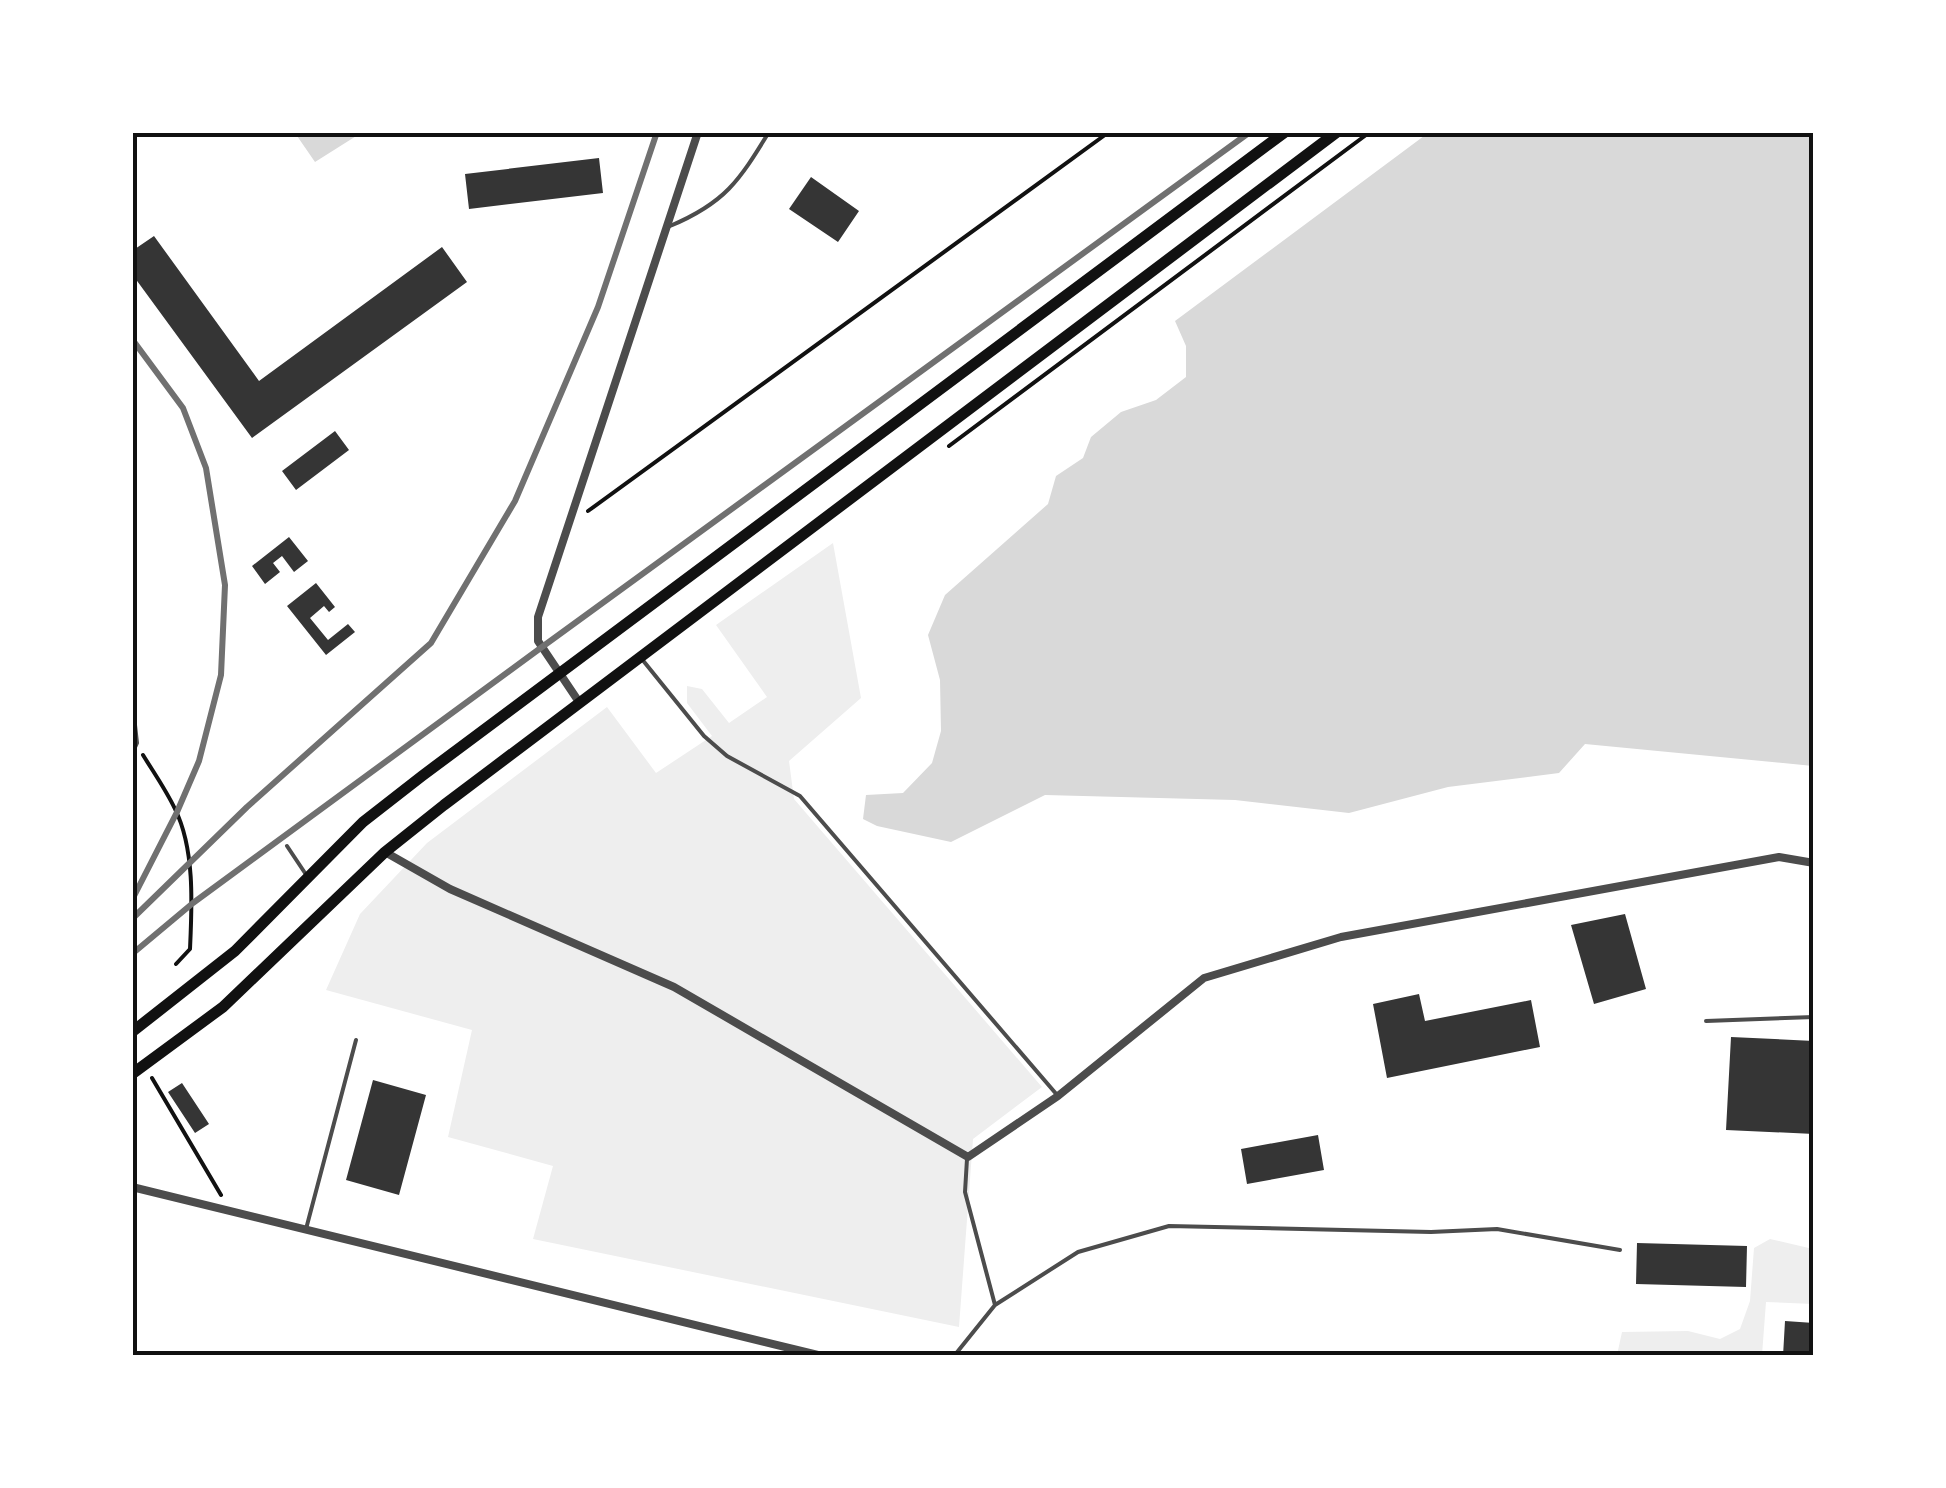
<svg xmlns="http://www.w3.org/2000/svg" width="1946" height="1488" font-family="'Open Sans',sans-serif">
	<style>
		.green { fill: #eee }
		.water { fill: #d9d9d9 }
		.building { fill: #353535 }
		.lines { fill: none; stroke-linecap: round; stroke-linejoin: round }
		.path { stroke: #111; stroke-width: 4 }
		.service { stroke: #4c4c4c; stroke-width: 4 }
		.minor { stroke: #4c4c4c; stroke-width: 8 }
		.secondary { stroke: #111; stroke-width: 11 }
		.rail { stroke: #707070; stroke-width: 6 }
		.neatline { fill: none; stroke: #111; stroke-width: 4 }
	</style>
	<rect width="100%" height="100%" fill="#fff"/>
	<path class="green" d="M833 543 861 698 789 761 794 799 1042 1087 973 1139 959 1327 533 1239 553 1166 448 1137 472 1030 326 990 360 914 427 843 607 707 656 773 712 736 687 703V686L702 689 729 723 767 697 716 625Z
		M1770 1239 1813 1249V1304L1766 1302 1762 1355H1617L1622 1332 1688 1331 1720 1339 1740 1329 1750 1301 1754 1248Z"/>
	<path class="water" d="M295 133H361L315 162Z
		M1428 133H1813V766L1585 744 1559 773 1448 787 1349 813 1235 800 1045 795 951 842 877 826 863 819 866 795 903 793 932 763 941 731 940 680 928 635 945 595 1048 504 1056 476 1083 458 1091 437 1121 412 1156 400 1186 377V346L1175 321Z"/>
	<path class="building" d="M599 158 603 193 469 209 465 174Z
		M811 177 859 211 838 242 789 209Z
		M154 236 259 381 442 247 467 282 252 438 132 274V251Z
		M335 431 349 450 296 490 282 471Z
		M289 537 308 561 294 572 282 556 273 563 280 572 265 584 252 566Z
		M316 583 335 607 329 612 324 606 310 618 328 640 348 624 355 632 326 655 287 606Z
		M1625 914 1646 989 1594 1004 1571 925Z
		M1419 994 1425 1021 1531 1000 1540 1047 1387 1078 1373 1004Z
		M1731 1037 1814 1041V1134L1726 1130Z
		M373 1080 426 1095 399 1195 346 1180Z
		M182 1083 209 1124 195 1133 168 1092Z
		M1318 1135 1324 1170 1247 1184 1241 1149Z
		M1637 1243 1747 1246 1746 1287 1636 1284Z
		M1785 1321 1814 1323V1356H1783Z"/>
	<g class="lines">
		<path class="path" d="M949 446 1370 132
			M588 511 1109 132
			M143 755C154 773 166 790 175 809 195 849 192 906 190 949L176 964
			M152 1078 221 1195"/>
		<path class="service" d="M670 226C725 203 739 181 769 132
			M641 658 704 736 727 756 800 796 1058 1096
			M132 698 137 743 132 754
			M287 846 307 876
			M1706 1021 1814 1017
			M306 1229 356 1040
			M995 1305 1078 1252 1169 1226 1431 1232 1497 1229 1620 1250
			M954 1356 995 1305 965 1192 967 1159"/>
		<path class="minor" d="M579 702 538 641V617L698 132
			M385 852 450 889 674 987 968 1157 1058 1096 1204 978 1341 937 1779 857 1814 863
			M132 1187 822 1356"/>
		<path class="secondary" d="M132 1032 235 951 363 822 422 776 1285 132
			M132 1074 223 1007 385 852 444 805 1337 132"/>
		<path class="rail" d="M132 339 183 408 206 468 225 585 221 675 199 761 177 812 132 900
			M132 919 247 807 431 643 515 501 598 307 657 132
			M132 954 193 903 542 647 1250 132"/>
	</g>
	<rect width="1946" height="1488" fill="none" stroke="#ffffff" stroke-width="270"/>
	<rect x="135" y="135" width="1676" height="1218" class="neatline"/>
</svg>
